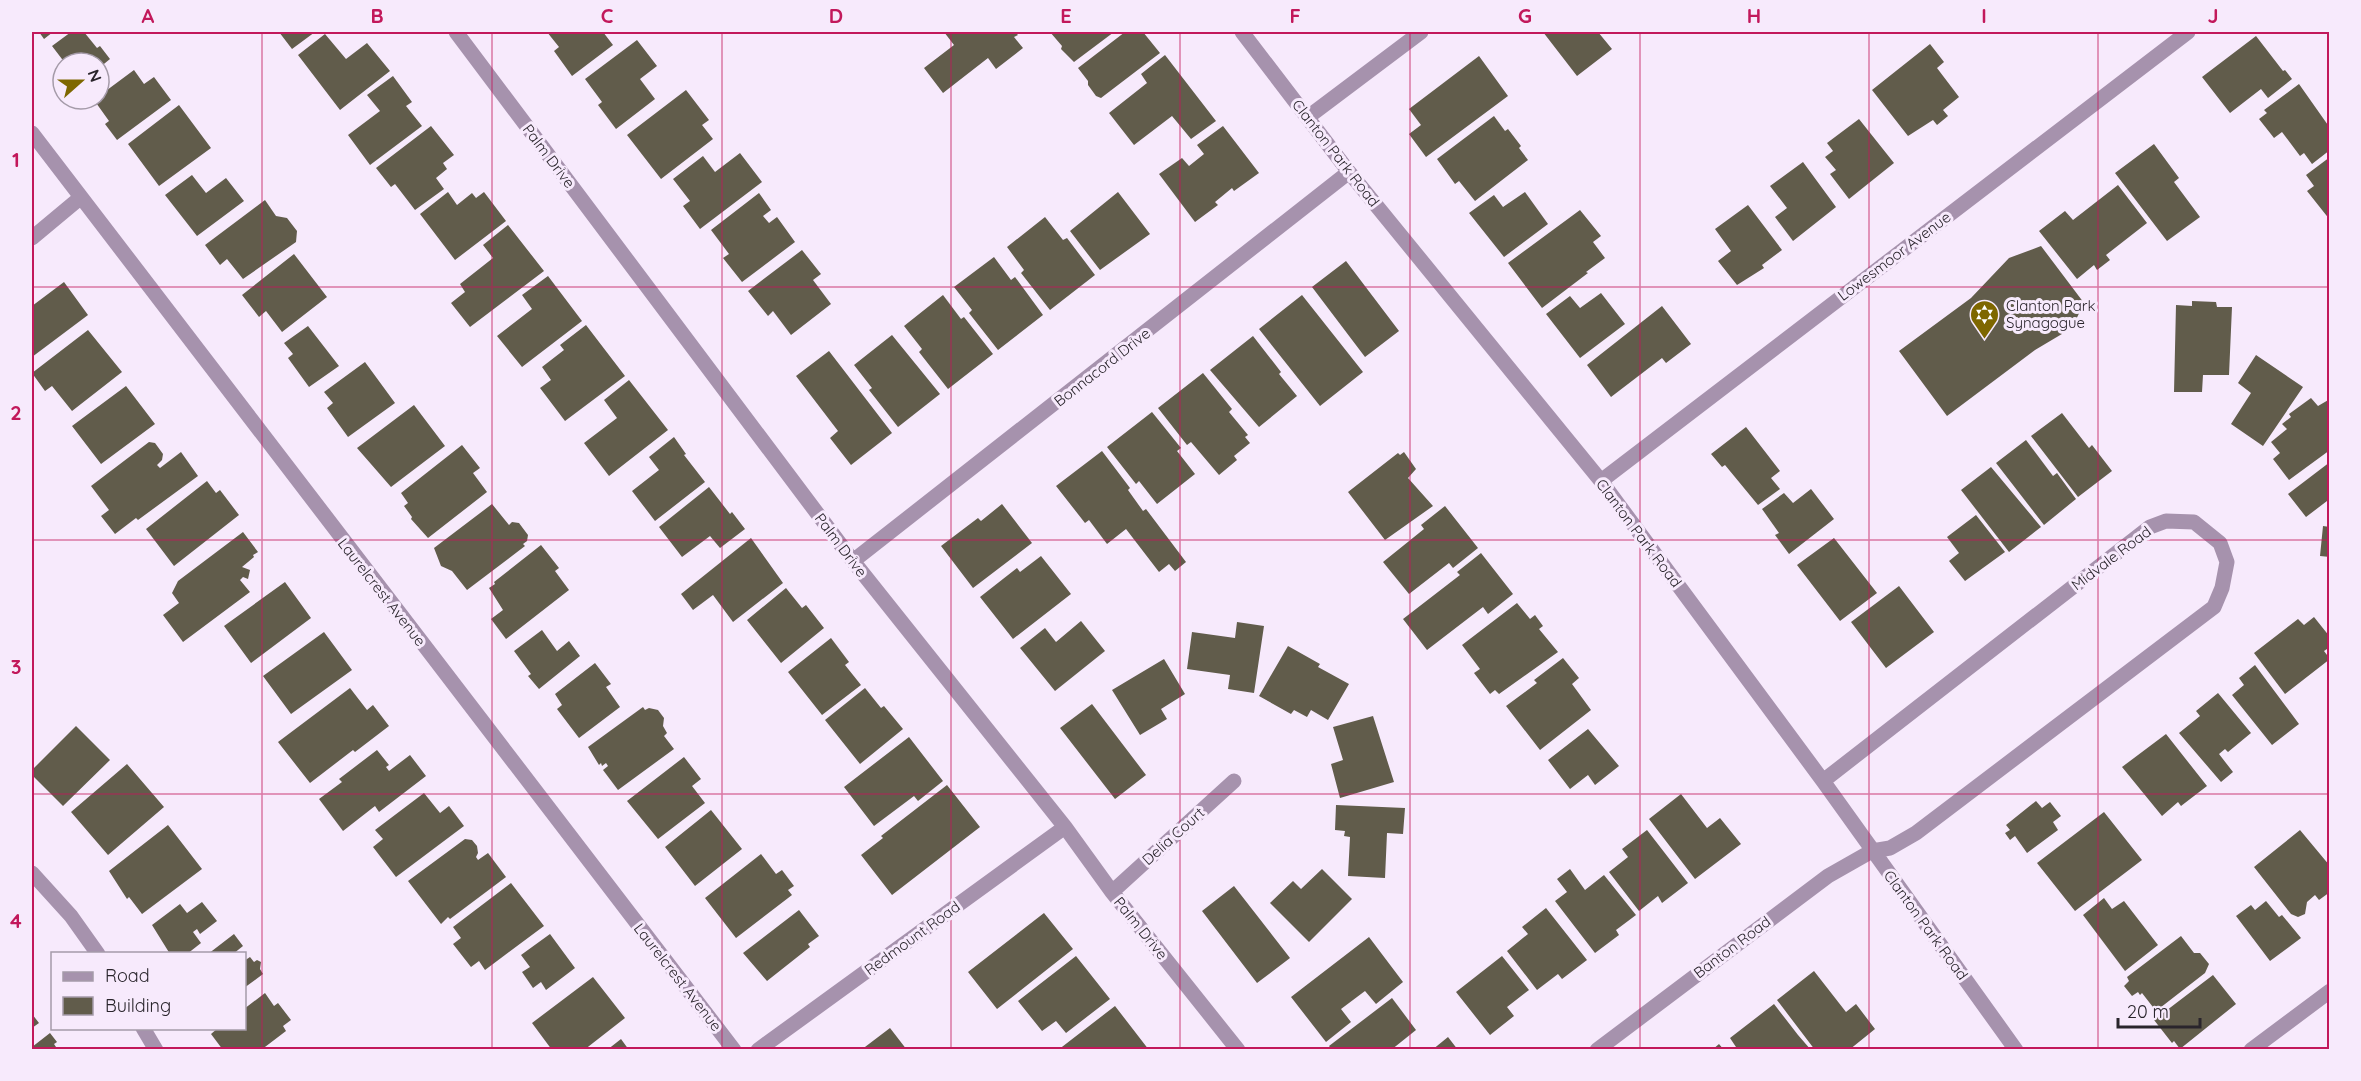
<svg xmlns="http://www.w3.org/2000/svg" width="2361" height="1081" font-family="Quicksand,sans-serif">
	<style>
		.building { fill: #615c4b }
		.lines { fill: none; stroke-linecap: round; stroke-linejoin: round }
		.street { stroke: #a692ad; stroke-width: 15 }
		.grid { fill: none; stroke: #c2185b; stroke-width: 1.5; stroke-opacity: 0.55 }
		.labels { text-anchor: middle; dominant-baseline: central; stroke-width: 6; stroke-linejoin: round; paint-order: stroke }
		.street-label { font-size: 15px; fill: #2a252c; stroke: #f7eafc }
		.poi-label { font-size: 15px; fill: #2a252c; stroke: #f7eafc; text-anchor: start }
		.neatline { fill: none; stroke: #c2185b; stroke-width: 2 }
		.grid-label { font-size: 20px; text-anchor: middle; font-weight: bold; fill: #c2185b }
	</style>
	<rect width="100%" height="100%" fill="#f7eafc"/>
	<path class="building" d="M39 32H53L44 39Z
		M71 32H84L97 48 100 46 110 59 99 68V63H65L52 46Z
		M279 32H315L292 49Z
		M547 32H603L613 45 572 76 554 51 559 47Z
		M944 32H1015L1018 35 1014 37 1023 48 996 69 988 58 943 93 924 68 954 45Z
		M1050 32H1114L1074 62 1061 49 1062 46Z
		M1125 32H1143L1160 53 1101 98 1096 96 1088 85V81L1078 68Z
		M1543 32H1598L1612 49 1577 76Z
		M325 34 346 59 367 43 390 71 340 110 298 55Z
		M2256 36 2283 71 2285 70 2292 79 2268 98 2261 89 2230 113 2202 77Z
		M637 40 657 66 640 79 655 99 616 129 598 105 602 102 585 79Z
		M1930 44 1944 62 1937 68 1959 97 1943 110 1948 116 1937 125 1933 120 1908 136 1872 90Z
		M1165 55 1216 121 1191 139 1172 116 1134 145 1109 113 1147 83 1141 74Z
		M1479 56 1508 96 1426 157 1409 134 1421 125 1409 109Z
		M134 70 144 84 154 77 171 100 117 140 105 124 109 121 94 100 99 99V96Z
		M393 76 412 102 406 106 422 126 370 165 348 135 380 111 367 95Z
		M2299 84 2330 128V134L2327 135 2330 139V150L2312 164 2304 153 2300 156 2282 132 2274 138 2259 119 2267 113 2264 110Z
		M686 90 709 120 702 125 713 139 661 179 627 135Z
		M179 105 211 148 159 186 128 144Z
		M1494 116 1505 131 1508 129 1521 146 1519 148 1528 160 1475 201 1459 181 1455 184 1437 159Z
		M1859 119 1894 163 1849 199 1830 174 1836 170 1825 157 1833 151 1827 143Z
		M431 126 454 155 443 163 447 169 436 178 444 189 415 210 395 184 391 187 376 168Z
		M1223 126 1259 173 1234 191 1232 188 1215 202 1218 205 1195 222 1159 174 1182 158 1189 166 1204 154 1197 145Z
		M2154 144 2179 178 2174 182 2200 217 2167 241 2115 173Z
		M740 153 762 182 700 229 683 206 690 201 673 179 703 156 715 172Z
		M2330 157V220L2307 191 2314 186 2306 175Z
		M1803 162 1836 207 1793 241 1775 217 1787 208 1770 186Z
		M192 175 206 193 226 178 244 201 197 236 165 195Z
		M2118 185 2147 223 2106 255 2110 260 2097 270 2094 265 2077 279 2039 231 2065 211 2073 220Z
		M448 192 457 205 472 193 476 198 484 192 506 221 455 260 420 214Z
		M1118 192 1150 234 1100 270 1070 231Z
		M1525 192 1548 224 1504 257 1469 213 1494 195 1503 207Z
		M759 193 771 210 763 216 769 223 777 217 795 242 742 282 723 258 729 254 711 230Z
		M265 200 276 216 287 218 297 231 296 242 243 279 227 259 220 265 205 245Z
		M1748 205 1782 250 1762 265 1764 268 1737 285 1718 261 1731 251 1715 229Z
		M1580 210 1601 236 1593 242 1605 258 1586 272 1588 273 1542 308 1508 263Z
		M1045 217 1063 240 1067 238 1095 275 1050 310 1021 273 1024 270 1007 247Z
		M508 225 544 271 470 327 451 303 465 292 460 284 493 258 483 245Z
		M2041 246 2084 303 2072 328 2035 350 1947 416 1899 351 1971 298 2009 258Z
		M802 250 821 274 813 280 831 304 791 335 773 311 768 316 748 291Z
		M294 254 327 297 282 332 266 311 259 317 242 295Z
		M994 257 1011 280 1015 277 1043 315 998 350 969 313 972 310 954 287Z
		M1346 261 1399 331 1365 357 1312 287Z
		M548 276 582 321 522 367 497 336 532 309 522 295Z
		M64 282 88 315 32 357V306Z
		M1601 293 1625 324 1580 358 1546 314 1570 296 1580 308Z
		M943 295 961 319 964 317 993 354 948 389 919 352 922 349 904 326Z
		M1302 295 1363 372 1320 406 1259 329Z
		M2192 301 2216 302 2217 307H2232L2229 375H2203L2202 392H2174L2176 305 2192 306Z
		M1662 306 1691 344 1666 363 1662 358 1611 397 1587 365Z
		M586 325 625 376 565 421 540 388 551 380 542 367 564 350 560 345Z
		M308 326 339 366 309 387 288 358 293 354 284 343Z
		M88 330 122 372 72 411 52 386 45 391 32 373Z
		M892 335 940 394 898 427 869 390 872 388 854 365Z
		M1253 336 1281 372 1279 374 1297 396 1259 427 1210 370Z
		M829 351 892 433 851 465 830 438 838 431 796 376Z
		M2256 355 2303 387 2263 446 2231 424 2251 393 2238 383Z
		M365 362 395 403 348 437 327 408 333 403 324 392Z
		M1203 373 1232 409 1229 412 1248 435 1245 437 1250 443 1234 456 1237 460 1219 475 1191 442 1187 445 1158 408Z
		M629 380 668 430 609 476 584 443 617 418 604 400Z
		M126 386 155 424 101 464 72 426Z
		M2311 398 2318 406 2330 399V450L2289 480 2273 459 2280 453 2271 442 2287 429 2282 424 2291 417 2289 414Z
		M414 405 445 446 391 487 357 448Z
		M1152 412 1181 448 1177 451 1195 474 1157 504 1139 481 1136 484 1107 447Z
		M2062 413 2089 448 2092 445 2112 471 2078 497 2031 436Z
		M1746 427 1780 471 1771 478 1780 489 1758 505 1725 465 1722 467 1711 454Z
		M674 437 686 454 684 455 705 482 655 521 632 491 659 470 649 457Z
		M2026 440 2053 476 2057 473 2076 499 2044 525 1996 463Z
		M149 442 155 443 163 454 162 460 157 465 160 468 181 452 198 476 138 520 136 518 115 534 101 516 109 510 91 486Z
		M462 445 480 468 473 473 487 492 428 538 411 519 412 517 404 506 408 503 401 493Z
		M1102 451 1130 488 1128 490 1143 511 1146 509 1186 562 1175 571 1169 564 1159 572 1126 529 1107 544 1089 520 1085 523 1056 486Z
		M1404 452 1416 469 1408 478 1433 506 1385 540 1348 492 1398 453 1400 455Z
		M2330 462V503L2327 501 2306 517 2288 494Z
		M1991 467 2041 527 2009 552 1961 490Z
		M207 481 216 493 220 490 239 515 174 566 146 529Z
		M709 487 730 514 732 512 745 529 720 548 710 536 682 557 659 527Z
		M1811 489 1834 519 1789 554 1775 535 1779 533 1762 509 1784 493 1793 503Z
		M492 504 509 525 512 522 519 523 528 535 527 541 523 544 525 546 467 590 452 571 441 566 434 548Z
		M1002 504 1032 543 973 588 941 546 978 518 981 521Z
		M1445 506 1478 548 1453 568 1449 563 1409 594 1383 562 1424 529 1421 525Z
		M1976 515 2005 552 1965 581 1949 561 1959 553 1947 537Z
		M2323 526 2330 527V557L2320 556Z
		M243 532 258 552 253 555 254 557 242 567 250 570 248 579 243 577 240 580 250 592 183 642 163 615 179 603 172 593 178 581Z
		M751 538 783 583 733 622 713 595 693 610 681 594Z
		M1834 538 1877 593 1840 621 1797 565Z
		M541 545 559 568 555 571 569 590 506 639 491 619 503 610 489 588 495 584 494 582Z
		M1481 553 1513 594 1488 614 1483 607 1427 650 1403 619 1460 575 1457 572Z
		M1041 556 1071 594 1013 639 980 597 1017 568 1020 572Z
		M285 582 311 618 251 663 224 626Z
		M1899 586 1934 632 1886 668 1851 622Z
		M786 588 802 608 806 605 824 628 781 663 747 620Z
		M1517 603 1530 619 1535 615 1543 626 1539 629 1558 652 1499 694 1495 690 1490 694 1474 673 1480 669 1462 645Z
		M2314 617 2330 637V647L2324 651 2330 659 2285 694 2254 653 2298 619 2304 625Z
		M1081 621 1105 651 1055 691 1020 648 1045 628 1056 642Z
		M1237 622 1264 626 1254 693 1228 689 1230 675 1187 669 1192 632 1235 638Z
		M542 630 557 651 569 641 580 656 539 689 528 676 531 674 514 651Z
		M324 632 352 670 291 714 263 676Z
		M831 638 849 662 845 665 861 685 822 715 788 672Z
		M1288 646 1320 664 1318 667 1349 684 1328 720 1311 710 1307 717 1294 710 1291 714 1259 696Z
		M1563 658 1579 678 1572 684 1591 710 1540 750 1506 706 1537 683 1534 680Z
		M1164 659 1185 694 1161 709 1167 719 1140 735 1112 690Z
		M595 663 611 684 606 687 620 707 579 738 557 709 562 705 555 694Z
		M2255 665 2299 724 2272 745 2232 695 2244 685 2239 678Z
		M350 688 367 710 373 705 389 726 355 752 353 750 310 783 278 742Z
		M865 688 881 708 884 706 903 729 860 764 825 720Z
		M2218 693 2251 733 2228 752 2225 749 2219 754 2233 772 2221 782 2179 733 2200 716 2196 711Z
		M1092 704 1146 775 1115 799 1060 728Z
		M643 707 645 710 649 708 658 710 664 718 663 726 667 733 664 736 674 749 618 790 603 770 608 766 606 763 602 766 601 763 599 765 588 747Z
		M1373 716 1394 782 1340 798 1331 764 1343 760 1333 727Z
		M76 726 110 760 63 806 32 775V770Z
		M1588 729 1619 766 1595 785 1588 775 1570 789 1548 760Z
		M2166 734 2207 786 2181 806 2178 802 2162 816 2122 767Z
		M909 737 943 781 918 801 914 796 874 826 844 787Z
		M377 750 389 765 386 767 389 771 410 755 426 776 379 812 375 806 343 831 319 799 342 782 339 779Z
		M684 757 701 779 692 786 705 803 658 839 627 801Z
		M127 764 164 807 108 855 71 812Z
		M947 785 980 827 892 895 861 855 883 838 881 836Z
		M424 793 440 813 449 806 464 826 396 877 373 847 383 839 375 830Z
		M1681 794 1707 828 1720 818 1741 844 1695 879 1649 819Z
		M2036 801 2042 808 2050 802 2061 816 2053 822 2058 830 2027 853 2015 836 2010 840 2005 833 2010 830 2006 825Z
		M1336 805 1405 808 1403 834 1387 833 1385 878 1348 876 1350 837 1344 836 1345 831 1335 830Z
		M711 810 742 849 695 886 665 847Z
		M2104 812 2142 860 2075 911 2037 863Z
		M168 825 202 869 142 914 129 897 127 899 109 871Z
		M1647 830 1688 883 1662 903 1658 896 1639 911 1609 872 1628 857 1622 849Z
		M2300 830 2330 866V892L2319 900 2315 895 2307 902 2305 914 2298 917 2291 914 2254 867Z
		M465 839 472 840 477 846 478 853 476 857 478 860 488 853 506 877 450 919 448 917 441 924 408 881Z
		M761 854 776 874 782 870 794 886 788 890 792 895 736 938 705 898Z
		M1322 869 1352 899 1309 942 1270 903 1293 881 1301 889Z
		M1570 869 1585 890 1604 875 1636 915 1616 930 1619 935 1595 953 1555 901 1567 892 1557 879Z
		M511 883 544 926 485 970 479 961 471 967 453 944 461 938 453 927Z
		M1234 886 1290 958 1257 983 1202 911Z
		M2104 898 2112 909 2124 901 2158 945 2125 971 2083 915Z
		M2266 901 2279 917 2282 915 2301 938 2270 961 2236 916 2251 905 2255 910Z
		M202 902 217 921 200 934 197 929 193 932 201 943 187 954H170L152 925 180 904 187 913Z
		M1546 908 1587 960 1562 979 1558 974 1537 990 1507 951 1528 934 1522 927Z
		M799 910 819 936 808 944 810 947 767 981 743 953Z
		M1044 913 1073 949 997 1009 968 972Z
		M234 934 243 946 233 954H208Z
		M550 934 575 968 546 990 541 982 533 988 522 972 530 967 521 955Z
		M2181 936 2194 953H2200L2209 964 2205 973 2156 1011 2142 993 2140 995 2138 992 2132 996 2124 986 2129 981 2127 977Z
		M1369 937 1403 982 1376 1004 1365 991 1341 1009 1351 1022 1326 1042 1291 997Z
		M1076 956 1110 999 1066 1033 1056 1021 1042 1031 1018 1001Z
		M1502 956 1529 990 1507 1007 1514 1016 1490 1035 1456 992Z
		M250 957 254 962 257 960 261 962 260 969 263 974 244 988V961Z
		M1814 971 1846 1012 1856 1004 1875 1029 1849 1050H1815L1777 1000Z
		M2213 975 2236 1004 2180 1049 2174 1041 2172 1043 2154 1020Z
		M593 977 625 1018 584 1050H552L532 1023Z
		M265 993 274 1006 278 1003 291 1020 283 1026 286 1031 261 1050H223L211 1034 218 1028H244V1009Z
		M1392 998 1416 1030 1391 1050H1332L1329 1046Z
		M1774 1004 1798 1035 1811 1050H1738L1730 1038Z
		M1115 1006 1149 1050H1058Z
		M32 1014 39 1023 32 1028Z
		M890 1028 907 1050H861Z
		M50 1033 57 1042 54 1044 58 1050H32V1047Z
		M1448 1037 1458 1050H1432Z
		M621 1039 629 1050H607Z
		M1719 1044 1724 1050H1712Z"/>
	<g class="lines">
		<path class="street" d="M456 32 853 561 1065 827 1112 892 1238 1050
			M1242 32 1349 172 1601 481 1823 781 2016 1050
			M1308 117 1421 32
			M32 133 734 1050
			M32 238 80 198
			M1601 481 2188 32
			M853 561 1349 172
			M32 873 71 916 98 954
			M1112 892 1234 781
			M143 1028 156 1050
			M758 1050 1065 827
			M1597 1050 1828 876 1872 851 1890 848 1916 833 2214 607 2222 588 2227 562 2220 543 2194 522 2166 521 2150 527 1823 781
			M2251 1050 2330 991"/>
	</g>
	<path class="grid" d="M262 32V1050M492 32V1050M722 32V1050M951 32V1050M1180 32V1050M1410 32V1050M1640 32V1050M1869 32V1050M2098 32V1050M32 287H2330M32 540H2330M32 794H2330"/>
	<defs>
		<symbol id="synagogue-pin" viewBox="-11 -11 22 30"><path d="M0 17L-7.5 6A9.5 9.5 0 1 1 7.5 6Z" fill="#7e6700" stroke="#f7eafc"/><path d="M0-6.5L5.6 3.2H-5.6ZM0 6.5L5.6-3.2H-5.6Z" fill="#fff"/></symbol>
	</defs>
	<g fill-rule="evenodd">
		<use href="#synagogue-pin" x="1968" y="298" width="33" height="45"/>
	</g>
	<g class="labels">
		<g class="street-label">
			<text transform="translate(1336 153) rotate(52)">Clanton Park Road</text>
			<text transform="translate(549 156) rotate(53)">Palm Drive</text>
			<text transform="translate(1894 256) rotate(-37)">Lowesmoor Avenue</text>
			<text transform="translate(1102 367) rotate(-38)">Bonnacord Drive</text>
			<text transform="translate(1639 533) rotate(53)">Clanton Park Road</text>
			<text transform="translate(841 545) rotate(53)">Palm Drive</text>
			<text transform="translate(2111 558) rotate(-37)">Midvale Road</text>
			<text transform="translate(382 592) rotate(52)">Laurelcrest Avenue</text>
			<text transform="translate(1173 836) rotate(-42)">Delia Court</text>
			<text transform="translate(1926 925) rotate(54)">Clanton Park Road</text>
			<text transform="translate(1141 928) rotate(51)">Palm Drive</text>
			<text transform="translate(912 938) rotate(-36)">Redmount Road</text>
			<text transform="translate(1732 947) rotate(-37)">Banton Road</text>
			<text transform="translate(678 977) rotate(52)">Laurelcrest Avenue</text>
		</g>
		<g class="poi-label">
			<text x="2006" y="305">Clanton Park<tspan x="2006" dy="17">Synagogue</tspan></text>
		</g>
	</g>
	<rect width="2361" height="1081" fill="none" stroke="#f7eafc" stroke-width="66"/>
	<rect x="51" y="952" width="195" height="78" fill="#f7eafc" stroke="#a59ba9" stroke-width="1.5"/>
	<rect x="63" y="972" width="30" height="9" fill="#a692ad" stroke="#a59ba9" stroke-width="1.5"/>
	<text x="105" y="982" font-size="18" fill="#2a252c">Road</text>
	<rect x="63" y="997" width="30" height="18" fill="#615c4b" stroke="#a59ba9" stroke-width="1.5"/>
	<text x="105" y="1012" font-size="18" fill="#2a252c">Building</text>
	<g transform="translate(81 81) rotate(69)"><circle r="28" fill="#f7eafc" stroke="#a59ba9" stroke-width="1.5"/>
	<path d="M0-4.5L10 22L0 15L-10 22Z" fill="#7e6700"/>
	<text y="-9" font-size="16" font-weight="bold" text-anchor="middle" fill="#2a252c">N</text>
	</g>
	<path d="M2118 1018v9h82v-9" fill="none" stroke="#2a252c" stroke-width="3"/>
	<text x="2127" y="1018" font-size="18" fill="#2a252c" stroke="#f7eafc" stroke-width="4.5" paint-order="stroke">20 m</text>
	<rect x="33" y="33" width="2295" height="1015" class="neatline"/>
	<g class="grid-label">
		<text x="148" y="23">A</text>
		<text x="377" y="23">B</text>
		<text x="607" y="23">C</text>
		<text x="836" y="23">D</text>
		<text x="1066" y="23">E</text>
		<text x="1295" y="23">F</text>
		<text x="1525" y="23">G</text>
		<text x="1754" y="23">H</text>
		<text x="1984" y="23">I</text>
		<text x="2213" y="23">J</text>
		<text x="16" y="167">1</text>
		<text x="16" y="420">2</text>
		<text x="16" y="674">3</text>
		<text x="16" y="928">4</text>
	</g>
</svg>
